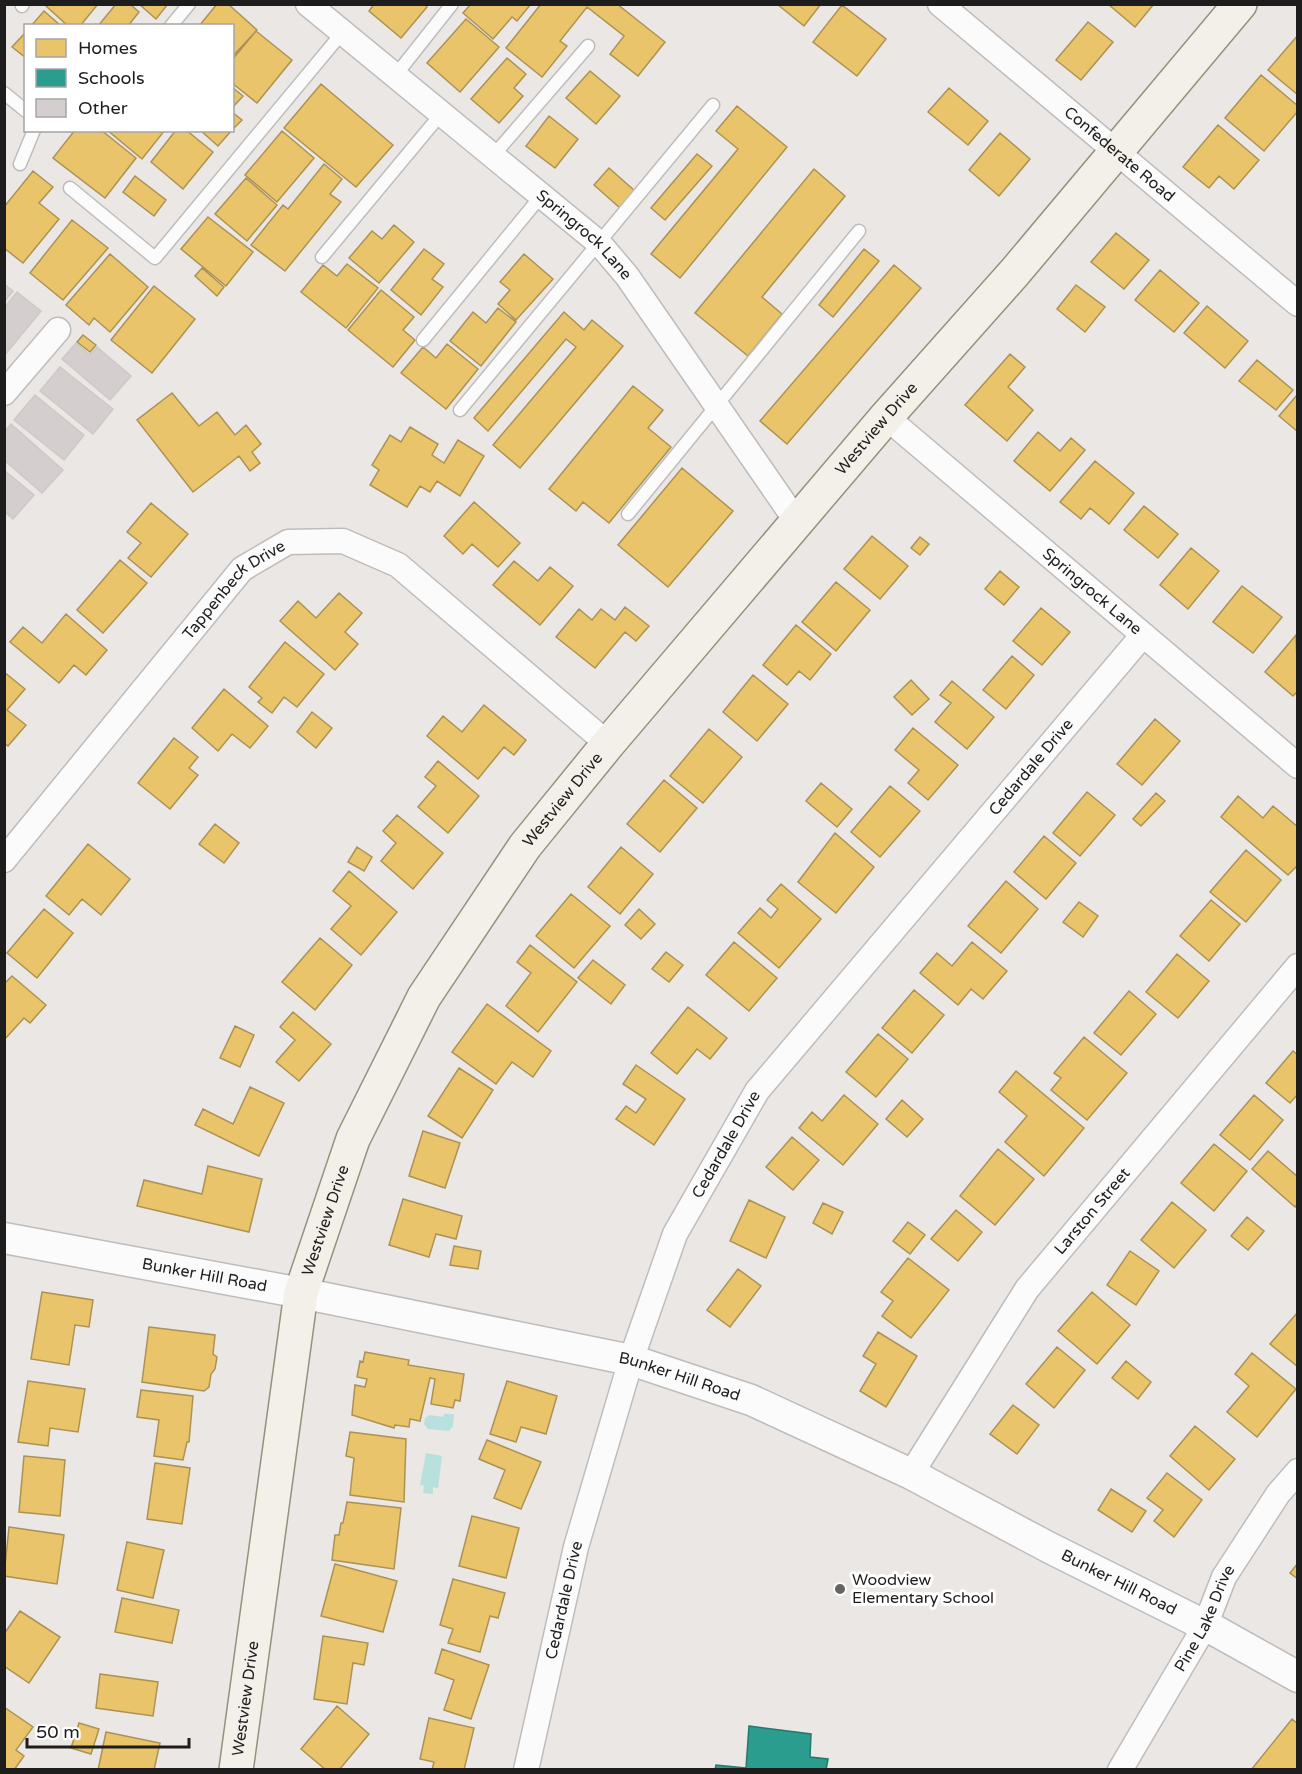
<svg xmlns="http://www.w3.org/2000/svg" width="1302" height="1774" font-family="'Varela Round',sans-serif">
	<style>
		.water { fill: #b8e0dc }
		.homes { fill: #e9c46a; stroke: #ac9253; stroke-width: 1.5 }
		.schools { fill: #2a9d8f; stroke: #26776d; stroke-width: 1.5 }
		.building { fill: #d4cfce; stroke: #cec8c6; stroke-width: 1.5 }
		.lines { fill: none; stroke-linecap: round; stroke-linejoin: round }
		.service-casing { stroke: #bebdbc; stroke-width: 15 }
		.minor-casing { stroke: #bebdbc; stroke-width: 27 }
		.tertiary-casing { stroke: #bebdbc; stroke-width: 33 }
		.secondary-casing { stroke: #96907d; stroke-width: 36 }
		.service { stroke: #fcfbfb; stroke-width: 12 }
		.minor { stroke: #fcfbfb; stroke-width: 24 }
		.tertiary { stroke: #fcfbfb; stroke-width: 30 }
		.secondary { stroke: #f3f0e9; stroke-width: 33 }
		.poi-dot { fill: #656463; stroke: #fff; stroke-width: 2 }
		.labels { text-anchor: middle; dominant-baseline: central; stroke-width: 6; stroke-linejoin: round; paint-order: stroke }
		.street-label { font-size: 16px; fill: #1d1d1d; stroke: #fff }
		.poi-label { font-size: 16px; fill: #1d1d1d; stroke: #fff; text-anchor: start }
	</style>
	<rect width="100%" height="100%" fill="#ebe7e5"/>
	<path class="water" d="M444 1414H454L453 1426 449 1431 428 1429 424 1424 425 1418 430 1415 443 1417Z
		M426 1453 442 1456 438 1488 433 1487V1494L423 1493 424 1486 420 1485Z"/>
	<path class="homes" d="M48 4H98L80 26H68L46 6Z
		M116 4H130L139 12 128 26H98Z
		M139 4H168L156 19Z
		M217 4H228L257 30 232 57V26H199Z
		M374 4H424L427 7 401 38 369 11Z
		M471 4H531L517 21 512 17 493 39 463 13Z
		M541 4H617L665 42 638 76 610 54 624 36 587 7 560 41 567 46 542 77 506 48Z
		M777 4H821L804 26Z
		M1108 4H1154L1135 27Z
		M842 5 886 39 857 76 813 42Z
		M44 11 61 26H31Z
		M466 19 499 47 460 92 427 63Z
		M1088 22 1113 42 1081 80 1056 60Z
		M256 31 292 60 257 103 232 83V60Z
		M26 32V58L12 47Z
		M1298 35V95L1268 70Z
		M507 58 526 74 514 88 523 96 499 123 471 99Z
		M590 71 620 96 596 124 566 98Z
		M1261 75 1298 106V111L1264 151 1225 118Z
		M321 84 393 145 356 187 284 128Z
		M232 87 243 96 232 108Z
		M949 88 988 121 968 145 928 112Z
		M737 106 787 147 680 278 651 254 738 149 716 131Z
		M232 112 242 120 232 130Z
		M549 116 578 139 555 168 526 146Z
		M1218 125 1259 160 1234 189 1219 176 1209 188 1183 167Z
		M75 130H101L136 158 105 198 53 158Z
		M107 130H165L142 159Z
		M176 130H186L213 152 183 189 151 162Z
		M200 130H232L218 146Z
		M282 131 314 158 277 202 245 175Z
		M1000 133 1030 159 999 196 969 170Z
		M697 154 712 166 665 220 651 208Z
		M324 164 342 179 330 194 341 202 285 271 251 245 283 205 288 209Z
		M609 168 635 191 620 208 594 185Z
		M814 169 845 196 762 297 782 314 748 356 695 313Z
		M33 171 53 187 39 203 59 219 23 263 4 248V207Z
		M135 176 166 200 154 216 123 192Z
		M246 178 277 205 247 241 215 214Z
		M208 217 253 252 226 286 181 249Z
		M72 220 108 248 63 300 30 273Z
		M394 225 414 242 379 283 349 258 372 231 382 239Z
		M1116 233 1149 260 1124 289 1091 262Z
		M424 249 444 264 432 279 443 287 421 315 391 290Z
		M864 249 879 261 833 317 819 305Z
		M110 254 148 287 110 332 94 318 89 325 66 305Z
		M524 254 553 279 516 320 498 304 510 290 500 282Z
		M347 264 378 288 346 328 301 292 323 265 337 276Z
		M894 265 921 288 787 444 760 421Z
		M202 268 224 287 217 296 195 276Z
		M1160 270 1199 303 1174 332 1135 300Z
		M1076 285 1105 307 1085 332 1057 309Z
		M154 286 195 319 152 373 111 340Z
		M381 290 414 317 403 330 415 340 393 367 348 330Z
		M1207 306 1248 341 1225 368 1184 333Z
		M498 308 516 322 481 366 450 341 473 312 486 323Z
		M564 312 584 330 592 320 623 346 520 468 493 445 576 347 566 339 488 431 474 418Z
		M83 335 96 345 90 352 77 342Z
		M447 344 478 369 446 409 401 373 423 347 436 358Z
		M1010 354 1025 367 1008 387 1033 410 1007 441 965 405Z
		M1257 360 1293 390 1276 410 1239 381Z
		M633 386 663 410 648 428 671 447 609 523 583 502 576 511 549 489Z
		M172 393 199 426 217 412 235 435 246 425 261 444 252 452 260 463 250 471 239 456 193 492 137 420Z
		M1298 394V432L1279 416Z
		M410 427 438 444 432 455 444 463 458 440 484 456 460 496 437 481 430 492 420 486 407 507 370 485 379 470 372 465 390 435 401 442Z
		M1038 432 1060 451 1071 438 1085 450 1050 491 1014 461Z
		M1095 461 1134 493 1109 524 1090 508 1081 519 1060 502Z
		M682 468 733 511 668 587 618 545Z
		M474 502 520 543 498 567 472 544 463 554 444 536Z
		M151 503 188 534 151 577 128 558 141 543 127 532Z
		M1144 506 1178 534 1158 558 1124 530Z
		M872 536 908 566 880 599 844 569Z
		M920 537 929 544 920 555 911 548Z
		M1191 548 1219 571 1188 609 1160 585Z
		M120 560 147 583 103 633 77 610Z
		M514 561 538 581 550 567 573 586 540 625 493 585Z
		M1000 571 1019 587 1004 605 985 589Z
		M836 582 870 610 836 651 802 622Z
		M1242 586 1282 617 1253 653 1213 622Z
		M339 593 362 613 345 632 358 644 335 670 280 621 298 601 316 618Z
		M625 607 649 626 636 641 625 632 595 668 556 637 579 609 592 620 601 609 615 620Z
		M1041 608 1070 632 1042 665 1013 641Z
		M66 614 107 650 86 675 74 665 59 683 10 642 23 627 42 643Z
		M796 625 831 654 810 680 799 671 787 685 763 665Z
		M1296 635 1298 691 1293 696 1265 672Z
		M285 642 324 674 297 707 284 697 272 713 258 702 262 698 249 687Z
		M1012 656 1034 675 1006 709 983 690Z
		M4 672 25 689 7 710 26 725 8 746 4 743Z
		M753 675 788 704 757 741 723 712Z
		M911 680 929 699 912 715 894 697Z
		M952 681 994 717 967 749 935 722 951 703 940 695Z
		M224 689 268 726 250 748 232 734 218 751 192 728Z
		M484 705 526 740 514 755 504 747 478 779 427 736 443 716 462 732Z
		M312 712 332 728 316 748 297 732Z
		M1155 719 1180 741 1142 785 1117 764Z
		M913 728 958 765 928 800 908 783 919 770 895 750Z
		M709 729 742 757 703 803 670 776Z
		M174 738 198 757 189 768 198 775 170 809 138 783Z
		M438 761 479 796 448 833 418 807 436 786 425 777Z
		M664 780 697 808 660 852 627 824Z
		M821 783 852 809 837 827 806 801Z
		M890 786 920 811 880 857 851 832Z
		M1087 792 1115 815 1080 856 1053 833Z
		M1156 793 1165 801 1141 826 1133 819Z
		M1238 796 1263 818 1273 806 1298 827V865L1288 875 1221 817Z
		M397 815 443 853 413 889 381 861 396 843 383 831Z
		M215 824 239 843 224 863 199 844Z
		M835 833 874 867 836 913 798 882Z
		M1044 836 1076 863 1046 899 1014 872Z
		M88 844 130 879 101 915 82 899 69 915 46 896Z
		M357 847 372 857 364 871 348 862Z
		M621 847 653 874 620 914 588 887Z
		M1246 850 1281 880 1246 922 1210 892Z
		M349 871 397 912 361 955 331 929 351 906 333 891Z
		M1006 881 1038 909 1001 953 968 926Z
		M781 884 821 919 779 968 738 933 760 908 771 918 778 909 767 900Z
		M571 894 610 926 574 968 536 936Z
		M1211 900 1240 924 1209 961 1180 936Z
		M1079 902 1098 916 1083 937 1063 922Z
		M44 909 73 933 37 978 7 953Z
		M639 909 655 924 641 939 625 925Z
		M320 938 352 965 315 1010 282 982Z
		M734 942 777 978 749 1011 706 975Z
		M972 942 1007 971 983 999 971 989 958 1005 920 973 937 953 952 966Z
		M530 945 577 982 538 1032 506 1006 531 973 517 962Z
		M666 952 683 965 669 982 652 969Z
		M1177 954 1209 981 1178 1018 1146 992Z
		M593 960 625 985 611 1004 578 978Z
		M12 976 46 1005 30 1023 24 1018 4 1040V984Z
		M914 990 944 1015 912 1053 882 1028Z
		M1129 991 1156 1014 1121 1055 1094 1033Z
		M487 1004 551 1051 533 1077 512 1062 496 1084 452 1052Z
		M688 1007 727 1038 710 1059 697 1049 677 1074 651 1053Z
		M293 1012 331 1044 299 1081 276 1062 295 1040 280 1027Z
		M235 1026 254 1035 240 1067 220 1058Z
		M878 1034 908 1059 876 1097 846 1072Z
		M1084 1037 1127 1073 1087 1120 1051 1090 1061 1078 1054 1073Z
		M1293 1051 1298 1055V1094L1290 1103 1266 1083Z
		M636 1065 685 1099 654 1145 616 1119 626 1106 636 1113 646 1099 623 1084Z
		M459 1068 493 1090 462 1138 428 1116Z
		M1016 1071 1084 1128 1044 1176 1005 1142 1027 1116 999 1092Z
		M250 1087 284 1103 259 1156 195 1125 203 1109 233 1124Z
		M844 1095 878 1124 843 1165 799 1128 812 1112 822 1121Z
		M1254 1095 1283 1120 1250 1160 1220 1135Z
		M902 1100 923 1119 907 1137 886 1119Z
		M423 1131 460 1143 445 1188 409 1176Z
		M792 1137 819 1160 793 1190 766 1167Z
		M1214 1144 1247 1171 1214 1211 1181 1183Z
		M998 1149 1034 1179 995 1225 960 1196Z
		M1268 1151 1298 1177V1203L1295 1207 1252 1169Z
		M208 1166 262 1179 249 1232 137 1206 144 1180 202 1194Z
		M403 1199 462 1216 456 1239 436 1234 429 1257 389 1245Z
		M749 1200 785 1217 766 1258 730 1241Z
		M1172 1202 1206 1230 1174 1268 1141 1240Z
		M823 1203 843 1212 832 1234 813 1223Z
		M956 1210 982 1232 958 1261 931 1239Z
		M1247 1217 1264 1231 1248 1250 1231 1236Z
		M908 1222 925 1235 910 1254 893 1241Z
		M454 1246 481 1251 478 1269 450 1265Z
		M1130 1251 1159 1271 1136 1305 1107 1285Z
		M908 1258 949 1290 911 1338 882 1316 893 1301 881 1292Z
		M738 1269 761 1286 730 1327 707 1310Z
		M42 1292 93 1300 89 1327 75 1325 69 1365 31 1359Z
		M1092 1292 1130 1325 1097 1364 1058 1331Z
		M1298 1312V1367L1270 1344Z
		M149 1327 215 1335 213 1354 217 1357 215 1369 211 1374 209 1387 204 1391 142 1382Z
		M878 1332 917 1356 886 1407 860 1391 876 1364 863 1356Z
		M1057 1347 1085 1370 1054 1408 1026 1384Z
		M365 1352 409 1360 408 1365 464 1374 460 1401 455 1400 453 1408 431 1404 435 1379 430 1378 420 1421 410 1419 409 1427 395 1425 394 1428 352 1415 355 1385 365 1387 367 1379 357 1377 360 1361 363 1362Z
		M1252 1353 1296 1389 1257 1437 1227 1412 1249 1386 1235 1374Z
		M1126 1361 1151 1382 1138 1399 1112 1378Z
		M28 1381 85 1389 78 1432 50 1428 48 1446 18 1442Z
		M507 1381 557 1396 546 1434 521 1427 516 1442 490 1434Z
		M141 1390 193 1396 189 1442H187L183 1460 154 1456 159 1420 137 1417Z
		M1013 1405 1039 1425 1017 1454 990 1434Z
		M1195 1426 1235 1459 1209 1490 1170 1456Z
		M350 1432 406 1439 404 1502 350 1495 354 1458 346 1456Z
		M487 1440 541 1462 521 1509 494 1498 505 1470 479 1459Z
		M24 1456 65 1460 60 1516 19 1512Z
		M155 1463 190 1468 182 1524 147 1519Z
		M1167 1473 1202 1500 1174 1537 1154 1521 1163 1510 1147 1498Z
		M1111 1489 1146 1511 1132 1532 1098 1510Z
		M347 1502 401 1508 394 1569 332 1560 335 1535H339L341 1523H343Z
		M472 1516 519 1528 506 1578 459 1566Z
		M9 1527 64 1535 57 1584 4 1576Z
		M127 1542 164 1550 153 1598 117 1590Z
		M1298 1563V1579L1290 1573Z
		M335 1564 397 1581 383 1632 321 1616Z
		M453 1579 505 1593 498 1618 490 1616 480 1652 448 1643 453 1629 440 1625Z
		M122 1598 179 1610 172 1643 115 1632Z
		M20 1611 60 1637 29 1683 4 1666V1634Z
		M323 1636 368 1643 364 1665 353 1663 347 1704 314 1699Z
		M442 1649 489 1665 471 1719 444 1710 454 1680 435 1673Z
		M100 1674 158 1682 153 1716 96 1708Z
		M337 1706 369 1734 339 1770H326L301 1749Z
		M4 1707 33 1727 16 1750 24 1756 14 1770H4Z
		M429 1718 474 1728 464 1770H432L434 1762 420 1759Z
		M1292 1719 1298 1724V1770H1251Z
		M79 1723 99 1729 91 1754 71 1748Z
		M106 1732 160 1743 154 1770H98Z"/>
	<path class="schools" d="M749 1726 811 1734 810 1757 828 1759 826 1770H715L716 1765 746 1768Z"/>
	<path class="building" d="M4 284 13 291 4 302Z
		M17 292 41 311 4 356V308Z
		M76 343 90 355 97 347 131 376 110 400 62 359Z
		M60 367 113 409 93 434 40 391Z
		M35 395 84 435 64 460 14 420Z
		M11 424 63 470 42 493 4 460V432Z
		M4 470 34 495 13 519 4 511Z"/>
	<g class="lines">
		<defs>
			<path id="service" d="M22 6 23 4
				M171 26 189 4
				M395 76 452 4
				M4 93 26 111
				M493 156 588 46
				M20 164 34 130
				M70 188 155 258 342 33
				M322 257 441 114
				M423 340 541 196
				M460 410 713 105
				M628 514 859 231"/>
			<g id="minor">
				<path id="s1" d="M308 4 599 243 627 276 797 522"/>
				<path id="s2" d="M940 4 1298 304"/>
				<path d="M4 393 58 330"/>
				<path id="s3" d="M886 417 1298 766"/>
				<path id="s4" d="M4 860 242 569 288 542 343 541 398 565 608 744"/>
				<path id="s5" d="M911 1474 1027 1289 1298 966"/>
				<path id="s6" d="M526 1770 576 1547 631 1360 675 1234 757 1091 1143 635"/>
				<path id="s7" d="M1120 1770 1205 1626 1224 1577 1278 1494 1298 1471"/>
			</g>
			<g id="tertiary">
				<path id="s8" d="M4 1238 301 1293 631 1360 751 1400 911 1474 1050 1548 1216 1631 1298 1677"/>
			</g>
			<g id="secondary">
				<path id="s9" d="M236 1770 301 1293 353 1139 424 997 525 846 608 744 886 417 1015 272 1240 4"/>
			</g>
		</defs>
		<use href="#service" class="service-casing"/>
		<use href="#minor" class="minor-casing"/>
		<use href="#tertiary" class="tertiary-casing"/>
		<use href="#secondary" class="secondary-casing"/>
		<use href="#service" class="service"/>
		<use href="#minor" class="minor"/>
		<use href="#tertiary" class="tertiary"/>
		<use href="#secondary" class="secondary"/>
	</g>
	<circle class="poi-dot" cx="840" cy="1589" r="6"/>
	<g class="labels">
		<g class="street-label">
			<text stroke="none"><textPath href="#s2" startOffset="234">Confederate Road</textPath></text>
			<text stroke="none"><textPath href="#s1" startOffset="360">Springrock Lane</textPath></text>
			<text stroke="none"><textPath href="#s9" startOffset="1530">Westview Drive</textPath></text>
			<text stroke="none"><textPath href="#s3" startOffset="270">Springrock Lane</textPath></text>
			<text stroke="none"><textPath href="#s4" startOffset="356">Tappenbeck Drive</textPath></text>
			<text stroke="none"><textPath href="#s6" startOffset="1146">Cedardale Drive</textPath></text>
			<text stroke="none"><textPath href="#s9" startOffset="1044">Westview Drive</textPath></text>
			<text stroke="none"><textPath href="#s6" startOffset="660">Cedardale Drive</textPath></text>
			<text stroke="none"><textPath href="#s5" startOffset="320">Larston Street</textPath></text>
			<text stroke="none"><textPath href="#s9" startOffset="558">Westview Drive</textPath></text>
			<text stroke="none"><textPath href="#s8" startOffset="204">Bunker Hill Road</textPath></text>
			<text stroke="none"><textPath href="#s8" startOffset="690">Bunker Hill Road</textPath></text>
			<text stroke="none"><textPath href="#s8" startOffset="1176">Bunker Hill Road</textPath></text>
			<text stroke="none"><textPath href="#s6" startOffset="174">Cedardale Drive</textPath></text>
			<text stroke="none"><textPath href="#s7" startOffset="174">Pine Lake Drive</textPath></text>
			<text stroke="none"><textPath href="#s9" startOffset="72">Westview Drive</textPath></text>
		</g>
		<g class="poi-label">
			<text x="852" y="1580">Woodview<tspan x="852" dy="18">Elementary School</tspan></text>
		</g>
	</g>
	<rect width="1302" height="1774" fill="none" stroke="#1d1d1d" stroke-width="12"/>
	<rect x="24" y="24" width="210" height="108" fill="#ffffff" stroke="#a5a5a5" stroke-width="1.5"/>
	<rect x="36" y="39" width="30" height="18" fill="#e9c46a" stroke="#a5a5a5" stroke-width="1.5"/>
	<text x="78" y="54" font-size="18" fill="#1d1d1d">Homes</text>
	<rect x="36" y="69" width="30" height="18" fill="#2a9d8f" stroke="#a5a5a5" stroke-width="1.5"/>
	<text x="78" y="84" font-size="18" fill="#1d1d1d">Schools</text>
	<rect x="36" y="99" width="30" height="18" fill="#d4cfce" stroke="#a5a5a5" stroke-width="1.5"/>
	<text x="78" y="114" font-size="18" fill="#1d1d1d">Other</text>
	<path d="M27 1738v9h162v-9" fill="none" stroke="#1d1d1d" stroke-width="3"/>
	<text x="36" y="1738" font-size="18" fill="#1d1d1d" stroke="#ffffff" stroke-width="4.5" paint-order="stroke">50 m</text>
</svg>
